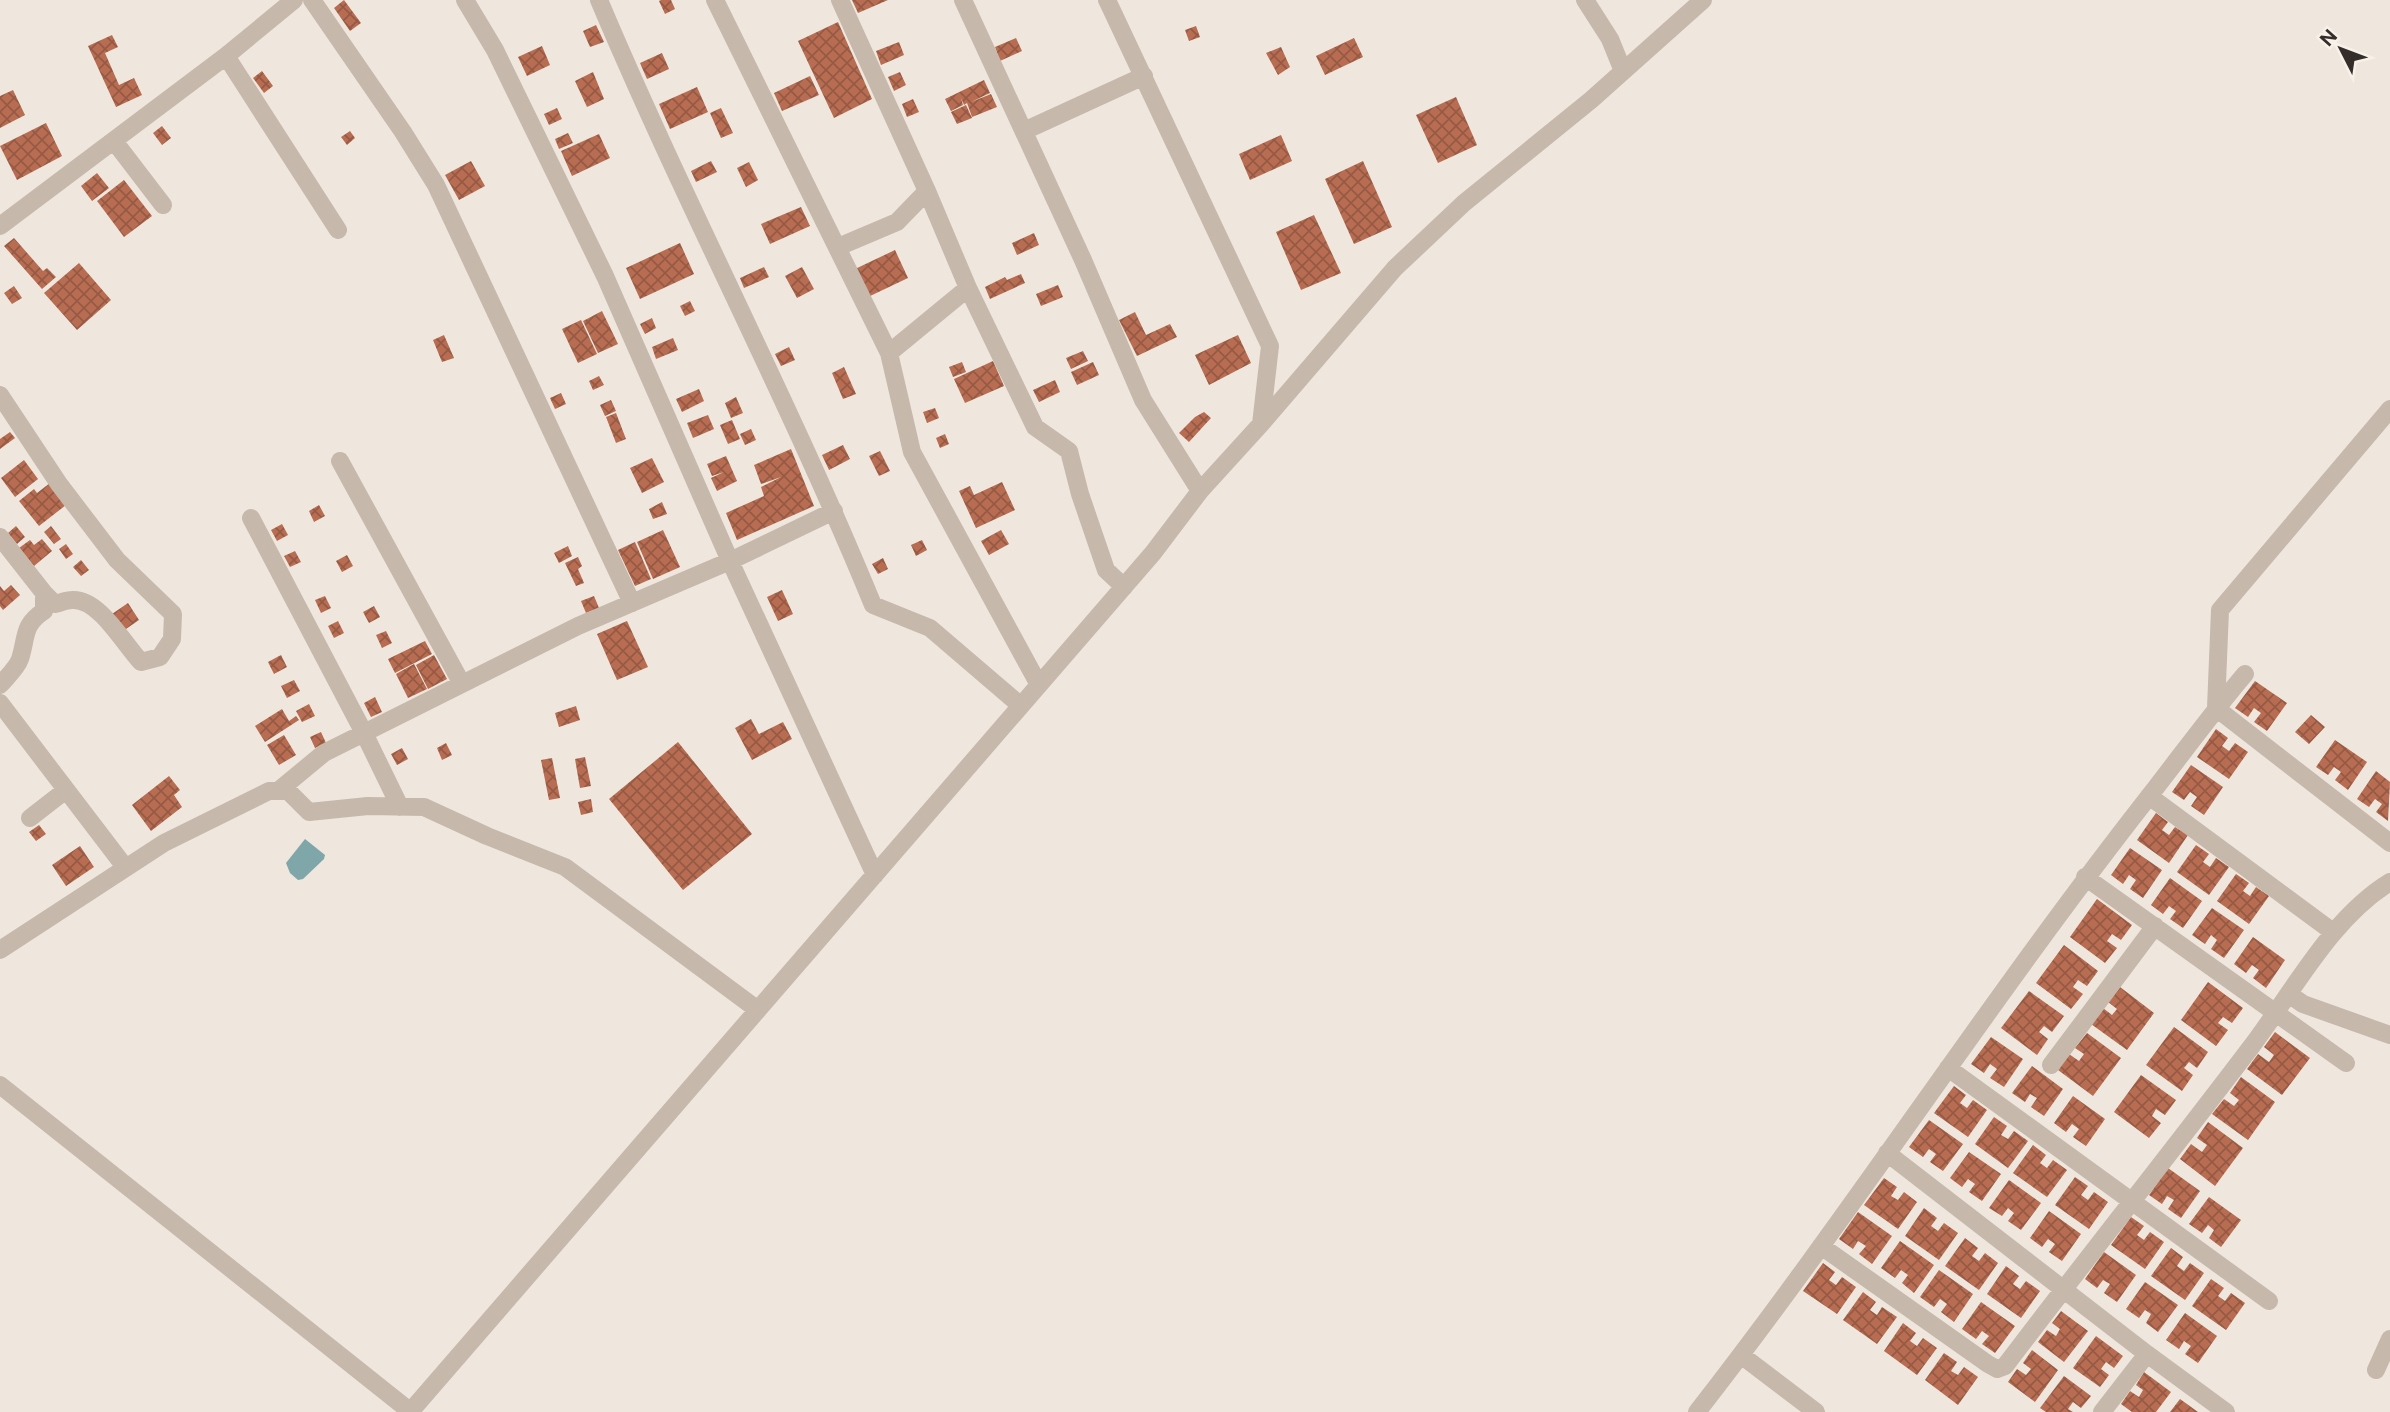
<svg xmlns="http://www.w3.org/2000/svg" width="2390" height="1412" font-family="'Public Sans',sans-serif">
	<style>
		.water { fill: #7fa6a9 }
		.building { fill: url(#building-cross-hatch) }
		.lines { fill: none; stroke-linecap: round; stroke-linejoin: round }
		.street { stroke: #c6b8aa; stroke-width: 18 }
	</style>
	<defs>
		<pattern id="building-cross-hatch" width="8" height="8" patternUnits="userSpaceOnUse" patternTransform="scale(1.75)"><rect width="8" height="8" fill="#b86d52"/><path d="M0 0l8 8M0 8l8-8" fill="none" stroke="#965a44"/></pattern>
	</defs>
	<rect width="100%" height="100%" fill="#efe7dd"/>
	<path class="water" d="M305 839 325 855 324 859 303 879 298 880 290 873 286 863Z"/>
	<path class="building" d="M344 0 361 23 350 31 334 8Z
		M661 0H671L675 9 665 14 659 1Z
		M852 0H888L858 13Z
		M838 22 872 99 834 118 798 41Z
		M596 25 604 42 590 47 583 31Z
		M1196 26 1200 37 1189 41 1185 30Z
		M112 35 118 47 105 53 119 85 134 78 142 95 116 107 88 46Z
		M1016 38 1022 51 1000 61 995 47Z
		M1354 38 1363 57 1325 75 1316 56Z
		M899 42 904 55 881 65 876 51Z
		M542 46 550 65 527 76 518 57Z
		M1281 47 1290 67 1278 75 1266 53Z
		M662 53 669 69 647 79 640 63Z
		M262 71 273 86 264 93 253 78Z
		M593 72 604 99 587 107 575 81Z
		M900 72 906 85 894 91 888 77Z
		M810 76 819 95 782 111 774 93Z
		M984 80 990 93 971 102 991 94 997 107 972 117 967 103 964 105 961 98 963 105 951 111 945 99Z
		M697 87 708 112 670 129 659 104Z
		M13 90 25 115 0 128V96Z
		M1456 97 1477 145 1438 163 1416 115Z
		M913 99 919 112 907 117 902 104Z
		M966 105 972 118 957 124 951 112Z
		M557 108 562 119 549 125 544 114Z
		M721 108 733 133 721 138 710 113Z
		M46 123 62 156 17 180 0 146Z
		M162 126 171 138 162 145 153 133Z
		M350 131 355 138 347 145 341 137Z
		M568 133 573 143 559 149 555 139Z
		M599 134 610 158 572 176 561 151Z
		M1281 135 1292 161 1250 180 1239 154Z
		M471 161 485 186 459 200 445 175Z
		M711 161 717 172 696 182 691 171Z
		M1363 161 1392 227 1354 244 1325 179Z
		M749 162 758 180 746 187 737 168Z
		M97 173 109 188 92 201 81 186Z
		M124 180 152 216 124 237 97 201Z
		M801 207 810 226 770 244 761 224Z
		M1314 215 1341 273 1301 290 1276 232Z
		M1034 233 1039 245 1017 255 1012 243Z
		M14 238 43 271 47 268 56 277 42 289 4 246Z
		M680 243 694 274 640 299 626 268Z
		M895 250 908 278 868 297 855 269Z
		M79 263 111 300 77 330 44 293Z
		M764 267 769 277 744 288 740 278Z
		M802 267 814 289 797 298 785 276Z
		M1021 274 1025 283 990 299 985 287 1005 277 1007 280Z
		M1058 285 1063 297 1041 306 1036 294Z
		M14 286 22 298 12 304 4 293Z
		M690 301 695 311 685 316 680 306Z
		M602 311 618 344 598 353 583 321Z
		M1135 312 1146 335 1170 324 1177 337 1137 356 1119 320Z
		M652 318 656 328 645 334 640 324Z
		M581 320 597 354 578 363 562 329Z
		M444 335 454 358 442 362 433 340Z
		M1238 335 1251 363 1209 385 1195 355Z
		M673 338 678 350 656 359 652 347Z
		M789 347 795 360 781 366 775 354Z
		M1083 351 1088 361 1071 369 1066 358Z
		M993 361 1004 386 965 403 954 379Z
		M962 362 966 372 953 377 949 367Z
		M1093 362 1099 375 1077 385 1071 372Z
		M844 367 856 394 843 399 832 373Z
		M599 376 604 385 593 390 589 381Z
		M1055 380 1060 392 1039 402 1033 390Z
		M699 389 704 401 682 412 676 399Z
		M561 393 566 404 555 409 550 398Z
		M736 397 743 413 731 418 725 403Z
		M611 400 616 411 605 416 600 405Z
		M935 408 939 418 927 423 923 412Z
		M1204 412 1211 418 1189 442 1179 433 1195 417Z
		M616 413 626 439 616 443 606 417Z
		M708 415 714 429 693 438 687 423Z
		M732 420 740 439 728 444 720 425Z
		M751 429 756 440 745 445 740 434Z
		M10 432 15 438 0 449V439Z
		M945 434 949 444 940 448 936 438Z
		M843 445 850 459 829 470 822 455Z
		M791 449 814 506 737 540 726 513 764 496 761 487 781 477 761 484 754 465Z
		M880 451 890 471 879 476 869 456Z
		M726 456 737 481 717 491 711 478 724 472 712 476 707 464Z
		M652 458 664 482 642 493 630 468Z
		M24 460 38 479 15 497 1 478Z
		M1002 482 1015 510 976 528 959 491 970 486 974 495Z
		M50 483 66 505 39 526 19 501 34 489 37 493Z
		M662 502 667 514 653 519 649 509Z
		M319 505 325 516 314 522 309 511Z
		M282 524 288 535 277 541 271 530Z
		M16 526 25 537 17 544 8 533Z
		M51 526 61 539 54 544 44 532Z
		M663 530 680 567 653 579 637 542Z
		M1001 530 1009 544 989 555 981 541Z
		M42 539 52 551 34 566 19 548 30 540 34 545Z
		M922 540 927 550 916 556 911 545Z
		M635 542 651 579 635 586 618 550Z
		M66 544 73 554 66 559 59 549Z
		M568 546 572 556 559 563 554 553Z
		M295 551 301 562 290 567 284 556Z
		M347 555 353 566 342 572 336 561Z
		M578 557 582 566 578 569 584 583 576 586 565 563Z
		M883 558 888 569 878 574 872 564Z
		M81 560 89 570 81 576 73 567Z
		M11 585 20 595 3 610 0 606V586L4 591Z
		M782 590 793 614 778 621 767 597Z
		M325 596 331 608 321 613 315 600Z
		M594 596 599 608 586 613 581 601Z
		M128 603 139 620 123 631 112 614Z
		M374 606 380 617 369 623 363 612Z
		M338 621 344 633 334 638 328 626Z
		M627 621 648 667 617 680 597 634Z
		M386 631 392 643 382 648 376 635Z
		M425 641 432 654 395 673 388 659Z
		M281 655 287 667 274 674 268 662Z
		M434 655 447 679 428 689 416 665Z
		M414 664 427 689 408 698 396 674Z
		M294 680 300 691 287 698 281 686Z
		M2255 681 2287 703 2267 731 2254 722 2261 713 2254 708 2248 717 2235 708Z
		M375 697 382 712 371 717 364 703Z
		M309 704 315 716 302 722 296 711Z
		M576 706 580 720 559 727 555 713Z
		M282 709 289 721 296 716 299 720 265 742 255 726Z
		M2311 715 2325 727 2309 744 2295 732Z
		M751 719 759 734 783 722 792 739 752 760 735 728Z
		M2216 729 2228 738 2222 746 2229 751 2235 743 2248 752 2229 779 2197 757Z
		M321 732 326 743 315 748 310 737Z
		M284 735 296 755 279 765 267 745Z
		M2335 740 2367 762 2348 790 2335 780 2341 772 2334 767 2328 775 2316 767Z
		M678 742 752 834 683 890 609 799Z
		M446 743 452 755 442 760 437 748Z
		M402 748 408 759 397 765 391 754Z
		M585 757 591 786 580 788 575 759Z
		M552 758 560 798 549 800 541 760Z
		M2191 765 2223 787 2204 815 2191 806 2197 797 2190 792 2184 800 2172 792Z
		M2376 771 2390 782 2388 821 2376 812 2382 804 2375 799 2369 807 2357 799Z
		M169 776 180 790 174 795 182 807 151 831 132 805Z
		M591 799 593 812 581 815 578 802Z
		M2156 813 2168 822 2162 830 2169 835 2175 827 2188 835 2169 863 2137 840Z
		M39 825 46 834 36 841 29 832Z
		M2196 845 2209 854 2203 862 2210 867 2216 858 2229 867 2209 895 2177 872Z
		M80 846 94 867 66 886 52 865Z
		M2130 848 2162 870 2143 898 2130 889 2136 880 2129 875 2123 884 2111 875Z
		M2236 874 2249 883 2243 891 2250 896 2256 887 2269 896 2249 924 2217 901Z
		M2170 878 2202 901 2183 928 2170 919 2176 911 2169 906 2163 914 2151 905Z
		M2097 899 2132 925 2121 940 2112 934 2107 941 2117 948 2105 963 2070 937Z
		M2212 908 2244 930 2224 958 2211 949 2217 940 2211 935 2205 944 2192 935Z
		M2253 937 2285 960 2266 988 2253 978 2259 970 2252 965 2246 973 2234 964Z
		M2064 945 2098 971 2087 986 2078 980 2073 987 2083 994 2071 1009 2036 983Z
		M2208 982 2243 1008 2232 1023 2223 1017 2218 1023 2228 1030 2216 1046 2181 1020Z
		M2120 987 2154 1013 2127 1050 2091 1024 2103 1008 2112 1015 2117 1009 2108 1002Z
		M2029 991 2064 1016 2052 1032 2044 1026 2039 1032 2048 1039 2037 1055 2001 1028Z
		M2174 1027 2208 1052 2197 1068 2189 1062 2184 1068 2193 1075 2182 1091 2146 1065Z
		M2275 1032 2310 1058 2282 1095 2247 1069 2258 1054 2269 1062 2274 1055 2264 1047Z
		M2087 1033 2121 1058 2093 1096 2058 1070 2069 1054 2079 1061 2084 1054 2075 1048Z
		M1991 1037 2023 1059 2004 1087 1990 1078 1997 1069 1990 1064 1984 1073 1971 1064Z
		M2032 1066 2063 1089 2044 1116 2031 1107 2037 1098 2030 1094 2025 1102 2012 1093Z
		M2141 1075 2176 1100 2165 1115 2156 1109 2152 1116 2161 1123 2149 1138 2114 1112Z
		M2241 1077 2275 1102 2248 1140 2212 1114 2224 1099 2234 1106 2239 1100 2230 1093Z
		M1954 1086 1966 1095 1960 1103 1967 1108 1973 1100 1987 1110 1968 1137 1934 1113Z
		M2073 1096 2105 1119 2086 1146 2073 1137 2079 1129 2072 1124 2066 1132 2054 1123Z
		M1994 1117 2007 1126 2001 1135 2008 1139 2014 1131 2028 1141 2008 1168 1975 1144Z
		M1929 1120 1963 1144 1943 1171 1930 1162 1936 1154 1929 1149 1923 1157 1909 1147Z
		M2208 1122 2243 1148 2215 1186 2180 1159 2191 1144 2202 1152 2207 1145 2197 1138Z
		M2033 1145 2046 1155 2040 1163 2047 1168 2053 1160 2067 1170 2047 1197 2013 1173Z
		M1969 1152 2001 1174 1982 1201 1969 1192 1975 1184 1968 1179 1962 1187 1950 1178Z
		M2168 1168 2200 1191 2181 1218 2168 1209 2174 1200 2167 1196 2162 1204 2149 1195Z
		M2075 1177 2088 1186 2081 1195 2088 1200 2094 1192 2108 1202 2089 1229 2055 1205Z
		M1884 1178 1897 1187 1891 1196 1898 1200 1904 1192 1917 1202 1898 1229 1864 1205Z
		M2009 1180 2041 1203 2021 1230 2008 1221 2014 1213 2008 1208 2002 1216 1989 1208Z
		M2209 1197 2241 1220 2221 1247 2209 1238 2214 1230 2208 1225 2202 1233 2189 1224Z
		M1924 1208 1937 1218 1931 1226 1938 1231 1944 1223 1958 1233 1939 1260 1905 1236Z
		M2049 1211 2081 1234 2062 1261 2049 1252 2055 1244 2048 1239 2042 1247 2030 1238Z
		M1858 1212 1892 1236 1872 1264 1859 1254 1866 1246 1858 1241 1853 1249 1839 1239Z
		M2131 1217 2144 1226 2137 1235 2144 1240 2150 1232 2164 1242 2145 1269 2111 1245Z
		M1965 1238 1978 1248 1972 1256 1979 1261 1985 1253 1998 1263 1979 1290 1945 1266Z
		M1900 1241 1934 1265 1914 1293 1902 1283 1908 1275 1901 1270 1895 1278 1881 1268Z
		M2171 1248 2183 1257 2177 1266 2184 1271 2190 1263 2204 1273 2185 1300 2151 1276Z
		M2104 1252 2136 1275 2117 1302 2104 1293 2110 1284 2103 1280 2097 1288 2085 1279Z
		M1823 1263 1835 1272 1829 1280 1836 1285 1842 1277 1856 1287 1837 1314 1803 1291Z
		M2006 1266 2019 1276 2013 1284 2020 1289 2026 1281 2040 1291 2021 1318 1987 1294Z
		M1939 1270 1973 1294 1954 1322 1941 1312 1947 1304 1940 1299 1934 1307 1920 1297Z
		M2211 1279 2224 1288 2218 1296 2225 1301 2231 1293 2245 1303 2226 1330 2192 1306Z
		M2145 1282 2178 1305 2158 1332 2146 1323 2151 1314 2145 1310 2139 1318 2126 1309Z
		M1863 1292 1876 1302 1870 1310 1877 1315 1882 1307 1897 1317 1877 1344 1843 1320Z
		M1981 1302 2015 1326 1995 1353 1982 1344 1989 1336 1982 1331 1976 1339 1962 1329Z
		M2061 1311 2088 1331 2064 1362 2038 1342 2047 1330 2056 1336 2060 1329 2052 1323Z
		M2185 1313 2217 1336 2198 1363 2185 1354 2191 1346 2184 1341 2179 1349 2166 1340Z
		M1903 1323 1916 1333 1910 1341 1917 1346 1923 1338 1937 1348 1917 1375 1884 1351Z
		M2096 1336 2123 1356 2114 1368 2106 1362 2101 1369 2109 1375 2100 1387 2073 1368Z
		M2032 1350 2058 1370 2035 1402 2008 1382 2017 1369 2026 1375 2031 1369 2023 1363Z
		M1944 1353 1957 1362 1951 1371 1958 1375 1964 1367 1978 1377 1958 1405 1925 1380Z
		M2144 1372 2171 1392 2156 1412H2132L2121 1404 2130 1391 2139 1397 2143 1390 2136 1385Z
		M2064 1376 2091 1396 2081 1408 2073 1402 2068 1409 2073 1412H2046L2040 1408Z
		M2180 1399 2198 1412H2170Z"/>
	<g class="lines">
		<path class="street" d="M312 0 403 132 436 185 632 603
			M465 0 495 50 605 276 730 561 875 875
			M599 0C685 204 789 400 873 605L930 628 1021 706
			M715 0 889 353 912 452 1039 685
			M963 0 1083 260 1143 400 1200 491
			M1107 0 1270 346 1261 424
			M1585 0 1610 39 1623 71
			M226 56 338 230
			M1024 131 1144 76
			M114 141 163 205
			M0 226 226 56 294 0
			M838 247 897 222 927 191 840 0
			M968 288 1035 427 1069 451 1080 494 1106 570 1124 587
			M889 353 968 288 927 191
			M0 395 59 484 117 560 173 614 172 639 160 657 141 662C123 643 99 598 72 600 66 600 60 603 55 604L44 593 0 537
			M2390 409 2220 610 2216 708 2390 843
			M340 461 462 684
			M251 518 364 733 400 807
			M0 685C6 678 17 668 20 659 27 638 22 625 44 611V593
			M0 703 125 867
			M278 791 324 753 578 626 730 561 834 511
			M2149 796 2333 932
			M30 818 66 790
			M2085 877 2346 1063
			M0 950 164 843 269 791H288L309 812 368 806 424 807 487 836 565 867 758 1010
			M2290 995 2303 1004 2390 1035
			M2051 1065 2155 926
			M1948 1068 2269 1301
			M0 1085 411 1412
			M1887 1153 2147 1354 2226 1412
			M1821 1246 1988 1364 1997 1369 2005 1366C2086 1259 2170 1154 2251 1047 2293 992 2331 918 2390 882
			M1741 1355 1816 1412
			M2376 1370 2390 1339
			M410 1412 1153 553 1200 491 1261 424 1395 268 1464 203 1591 100 1703 0
			M1697 1412C1853 1212 1991 998 2147 799 2180 757 2211 714 2245 674
			M2102 1412 2147 1354"/>
	</g>
	<g transform="translate(2341 49) rotate(312)" stroke="#f7f1e9" stroke-width="5" paint-order="stroke">
	<path d="M0-5L12 26L0 18L-12 26Z" fill="#342d29"/>
	<text y="-10" font-size="19" font-weight="bold" text-anchor="middle" fill="#342d29">N</text>
	</g>
</svg>
